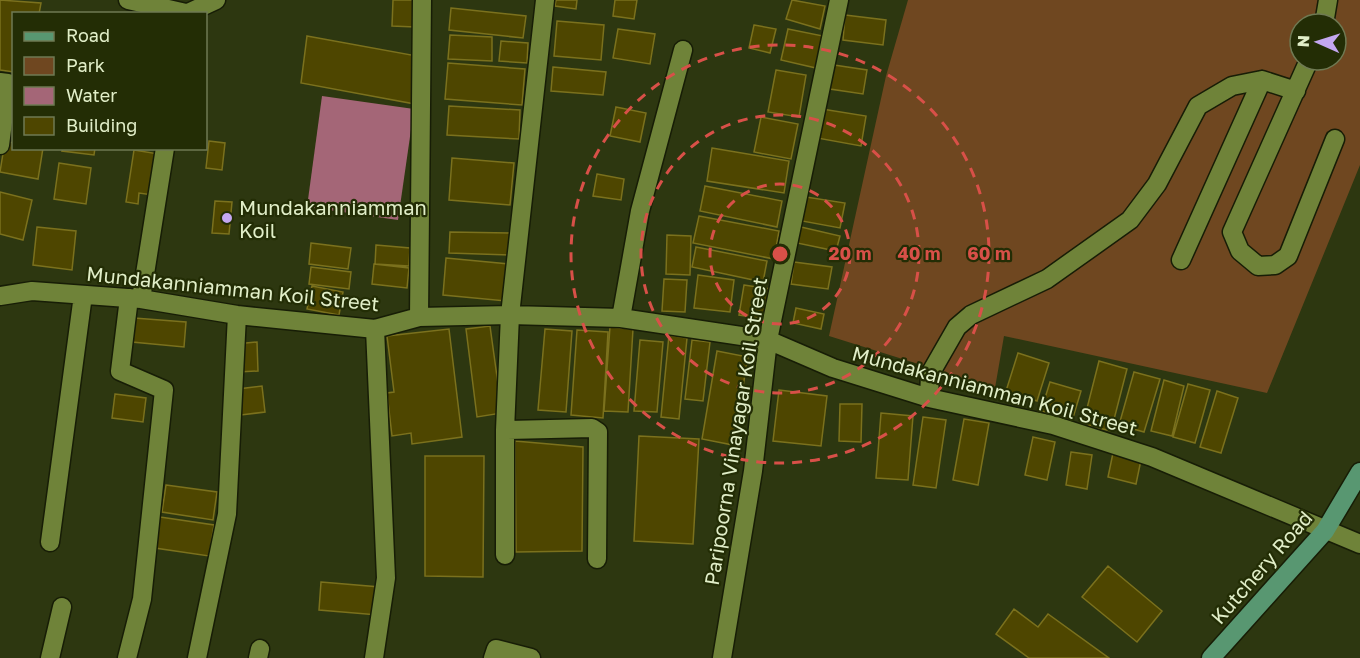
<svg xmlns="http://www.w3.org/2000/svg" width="1360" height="658" font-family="'Golos Text',sans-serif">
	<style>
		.green { fill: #6f4720; fill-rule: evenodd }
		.water { fill: #a46677 }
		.building { fill: #4e4600; stroke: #7b711d; stroke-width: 1.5 }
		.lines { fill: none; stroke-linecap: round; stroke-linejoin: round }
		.minor-casing { stroke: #171d06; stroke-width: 21 }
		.major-casing { stroke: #171d06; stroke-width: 21 }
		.minor { stroke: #6f8339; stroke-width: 18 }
		.major { stroke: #589771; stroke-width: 18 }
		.ring { fill: none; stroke: #d85048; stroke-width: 3; stroke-dasharray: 10 8 }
		.poi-dot { fill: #c4a7f1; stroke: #232d05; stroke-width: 2 }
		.labels { text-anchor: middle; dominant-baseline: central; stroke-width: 4.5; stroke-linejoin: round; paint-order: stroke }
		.poi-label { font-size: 20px; fill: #e1eec8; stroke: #232d05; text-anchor: start }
		.street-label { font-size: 20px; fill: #e1eec8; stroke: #232d05 }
		.centre { fill: #d85048; stroke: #232d05; stroke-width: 3 }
		.ring-label { font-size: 18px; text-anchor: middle; font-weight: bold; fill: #d85048; stroke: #232d05; stroke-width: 4.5; stroke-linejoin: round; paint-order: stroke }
	</style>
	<rect width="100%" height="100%" fill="#2d3710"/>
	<path class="green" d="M908 0H1360V165L1267 393 1004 336 995 388 829 336 886 76ZM1300 24H1336V60H1300Z"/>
	<path class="water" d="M322 96 414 109 398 220 307 207Z"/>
	<path class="building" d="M0 0 41 3 39 14H14V72L0 70Z
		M393 0H416L415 27 392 26Z
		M556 0H577L576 9 555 6Z
		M615 0H637L634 19 613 16Z
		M792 0 825 6 820 29 786 19Z
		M451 8 526 16 523 38 449 30Z
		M845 15 886 20 883 45 843 40Z
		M557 21 604 25 601 60 554 56Z
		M754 25 776 29 770 53 749 48Z
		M618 29 655 34 650 64 613 58Z
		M788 29 823 36 816 68 781 60Z
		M450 35 492 37V61L448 59Z
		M307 36 417 56 415 104 301 83Z
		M501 41 528 43 527 63 499 61Z
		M448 63 525 69 522 105 445 99Z
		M834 65 867 70 863 94 830 89Z
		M553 67 606 72 603 95 551 91Z
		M776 70 806 75 799 117 768 112Z
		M449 106 520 110 519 139 447 135Z
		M616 107 646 113 640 142 610 136Z
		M822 109 866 116 861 146 817 138Z
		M761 117 798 124 791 159 754 152Z
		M5 141 14 143V148H43L38 179 0 172Z
		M209 141 225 143 222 170 206 168Z
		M63 148H95L94 155 62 151Z
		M712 148 789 161 784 193 707 181Z
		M134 150 159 154 153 195 139 193 138 204 126 202Z
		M452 158 514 163 510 205 449 200Z
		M59 163 91 168 86 204 54 199Z
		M597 174 624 179 621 200 593 196Z
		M705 186 782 201 777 227 700 211Z
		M0 192 32 200 23 240 0 234Z
		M806 197 845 203 840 228 802 221Z
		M215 201 232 202 229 234 212 233Z
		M699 216 779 231 774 259 693 243Z
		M37 227 76 231 72 270 33 265Z
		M801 227 840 236 836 251 797 243Z
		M450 232 512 233 511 255 449 253Z
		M667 235 691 236 690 275 666 274Z
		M311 243 351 248 348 269 309 264Z
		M376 245 410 248 409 266 375 264Z
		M696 247 767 261 763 282 692 267Z
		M446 258 509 264 506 301 443 295Z
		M794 262 832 267 828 289 791 284Z
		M374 264 409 268 407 288 372 284Z
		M311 267 351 272 349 289 309 284Z
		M698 275 734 280 730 312 694 308Z
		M664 279 687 280 685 312 662 311Z
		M744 285 771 289 765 319 739 315Z
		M312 286 343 292 339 315 307 309Z
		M796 308 824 314 821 329 793 323Z
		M134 318 186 322 184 347 132 342Z
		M490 326 502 413 477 417 466 329Z
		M610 327 633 329 628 412 604 411Z
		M449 329 462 437 412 444 411 433 392 436 387 393 394 392 387 336Z
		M545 329 572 331 566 412 538 410Z
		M577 330 608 332 603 418 571 415Z
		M669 335 687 338 679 419 661 417Z
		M640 340 663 342 657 412 634 411Z
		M692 340 710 342 703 401 685 399Z
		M257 342 258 371 238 372 236 344Z
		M717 351 748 357 733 445 702 439Z
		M1018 353 1049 363 1037 401 1006 391Z
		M1099 361 1127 369 1111 431 1083 424Z
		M1134 372 1160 379 1144 432 1119 425Z
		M1164 380 1184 386 1172 436 1151 431Z
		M1050 382 1081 391 1072 421 1041 411Z
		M1188 384 1210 390 1195 443 1173 437Z
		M262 386 265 412 241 415 238 389Z
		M779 390 827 396 821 446 773 441Z
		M1217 391 1238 398 1221 453 1200 447Z
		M115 394 146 398 143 422 112 418Z
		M840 404H862L861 442 839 441Z
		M881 413 913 416 908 480 876 478Z
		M923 417 946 420 936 488 913 485Z
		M964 419 989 423 978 485 953 480Z
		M639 436 699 439 693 544 634 541Z
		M1033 437 1055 442 1047 480 1025 475Z
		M515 441 583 447 582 551 516 552Z
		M1071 452 1092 455 1087 489 1066 485Z
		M1113 453 1141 460 1136 484 1108 477Z
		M425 456H484L483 577 425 576Z
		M166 485 217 492 213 520 162 512Z
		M160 517 214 525 209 556 155 548Z
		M1108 566 1162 611 1137 642 1082 597Z
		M321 582 380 587 378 615 319 610Z
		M1014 609 1038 627 1048 614 1109 658H1029L996 634Z"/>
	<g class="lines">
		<defs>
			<path id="minor" d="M128 0 186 13
				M186 14 216 0
				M1324 24 1328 0
				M1309 60 1232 232 1240 251 1258 266 1275 265 1288 256 1335 139
				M0 82 8 83 0 145
				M1181 260 1262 80
				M0 296 32 291 141 299 237 315 375 329 419 317 510 315 621 318 768 340 833 368 929 398 1053 425 1152 457 1360 544
				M141 299 165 148
				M419 317 422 0
				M621 318 640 211 683 50
				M929 398 930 374 957 327 971 315 1047 279 1130 220 1157 184 1198 106 1232 86 1262 80 1296 91
				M505 430 592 428 598 432 597 559
				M50 542 83 295
				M505 555V430L510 315 545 0
				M50 658 62 607
				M127 658 142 599 164 390 120 371 129 298
				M197 658 227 514 237 315
				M258 658 260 649
				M374 658 386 578 375 329
				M493 658 496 649 531 658
				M722 658 753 471 768 340 839 0"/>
			<path id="major" d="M1211 658 1325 531 1360 472"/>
		</defs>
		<use href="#minor" class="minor-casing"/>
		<use href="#major" class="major-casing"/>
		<use href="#minor" class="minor"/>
		<use href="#major" class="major"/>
	</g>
	<g class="ring">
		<circle cx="780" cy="254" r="70"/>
		<circle cx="780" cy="254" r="139"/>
		<circle cx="780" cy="254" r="209"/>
	</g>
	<circle class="poi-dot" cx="227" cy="218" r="6"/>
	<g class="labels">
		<g class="poi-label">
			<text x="239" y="207">Mundakanniamman<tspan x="239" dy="23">Koil</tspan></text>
		</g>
		<g class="street-label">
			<text transform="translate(233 288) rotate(6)">Mundakanniamman Koil Street</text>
			<text transform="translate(995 390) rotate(15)">Mundakanniamman Koil Street</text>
			<text transform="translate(735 431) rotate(-81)">Paripoorna Vinayagar Koil Street</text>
			<text transform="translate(1261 567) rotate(-49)">Kutchery Road</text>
		</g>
	</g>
	<circle cx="780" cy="254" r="9" class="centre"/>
	<g class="ring-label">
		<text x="850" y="260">20 m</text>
		<text x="919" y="260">40 m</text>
		<text x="989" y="260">60 m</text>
	</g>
	<rect x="12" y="12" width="195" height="138" fill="#232d05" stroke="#6f7a53" stroke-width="1.5"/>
	<rect x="24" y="32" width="30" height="9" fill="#589771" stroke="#6f7a53" stroke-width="1.5"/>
	<text x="66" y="42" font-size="18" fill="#e1eec8">Road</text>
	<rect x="24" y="57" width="30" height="18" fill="#6f4720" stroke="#6f7a53" stroke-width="1.5"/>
	<text x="66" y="72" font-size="18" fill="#e1eec8">Park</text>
	<rect x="24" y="87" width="30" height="18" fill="#a46677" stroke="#6f7a53" stroke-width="1.5"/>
	<text x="66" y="102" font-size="18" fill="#e1eec8">Water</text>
	<rect x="24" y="117" width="30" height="18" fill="#4e4600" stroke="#6f7a53" stroke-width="1.5"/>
	<text x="66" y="132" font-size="18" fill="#e1eec8">Building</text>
	<g transform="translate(1318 42) rotate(273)"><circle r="28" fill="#232d05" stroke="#6f7a53" stroke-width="1.5"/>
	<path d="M0-4.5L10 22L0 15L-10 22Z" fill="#c4a7f1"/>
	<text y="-9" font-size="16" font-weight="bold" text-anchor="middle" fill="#e1eec8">N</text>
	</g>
</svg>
